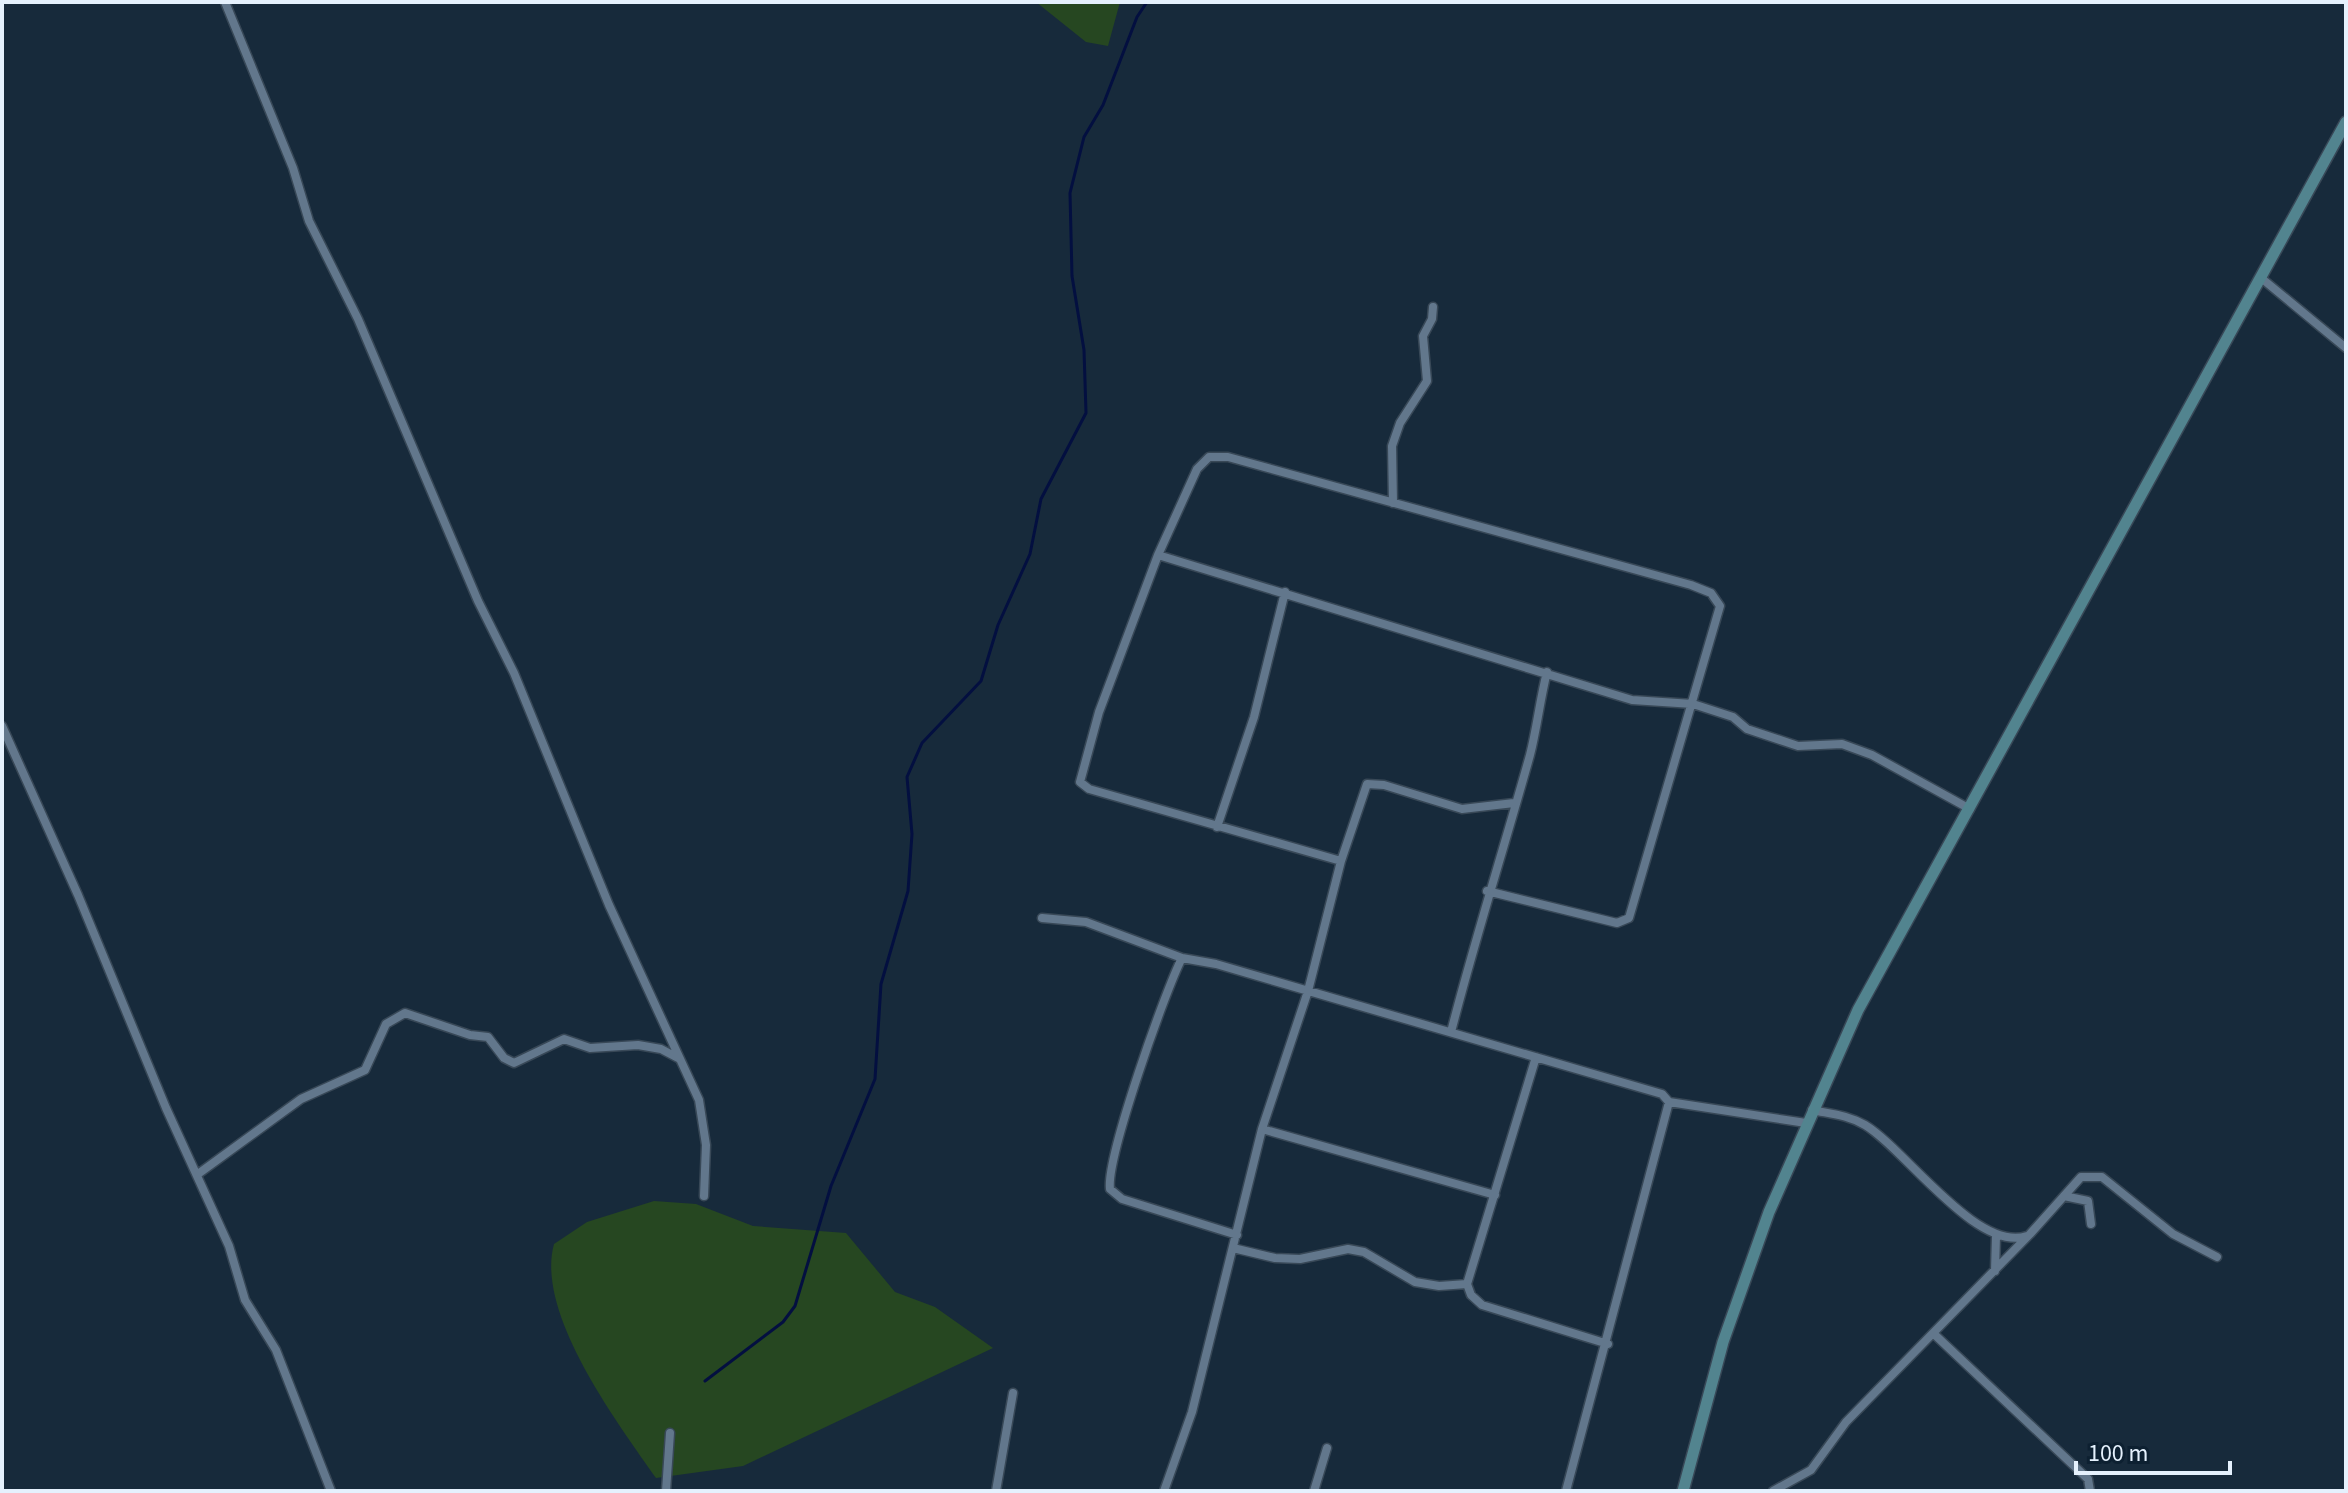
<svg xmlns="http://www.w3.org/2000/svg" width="2348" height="1493" font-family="'Source Sans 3',sans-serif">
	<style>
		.green { fill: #264721 }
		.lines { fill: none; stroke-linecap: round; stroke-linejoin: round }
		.stream { stroke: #030f40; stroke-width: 3 }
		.street-casing { stroke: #384857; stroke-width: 11 }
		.secondary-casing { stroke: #384857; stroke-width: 14 }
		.street { stroke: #62778c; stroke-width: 8 }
		.secondary { stroke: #52848f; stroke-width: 11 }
	</style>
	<rect width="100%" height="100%" fill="#172a3b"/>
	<path class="green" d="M1036 2H1120L1108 46 1086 42Z
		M654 1201 696 1204 753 1226 846 1233 895 1292 935 1307 993 1348 743 1466 656 1478C617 1422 535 1313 554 1244L587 1222Z"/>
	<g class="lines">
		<path class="stream" d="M705 1381 783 1322 795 1306 831 1186 875 1079 881 984 908 891 912 834 907 777 922 743 981 681 998 625 1030 554 1041 499 1086 413 1084 350 1072 276 1070 193 1084 137 1103 105 1137 17 1147 2"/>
		<defs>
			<path id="street" d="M225 2 293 168 309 221 358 319 478 601 514 673 609 905 699 1100 706 1145 704 1196
				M2260 277 2346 348
				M1393 503 1392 446 1400 423 1427 381 1423 336 1432 319 1433 307
				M1158 555 1632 700 1693 704 1733 717 1747 729 1798 746 1842 744 1872 755 1970 809
				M2 726 78 895 166 1108 229 1246 245 1300 276 1350 331 1491
				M1217 827 1254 717 1285 592
				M1341 861 1089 789 1080 782 1099 712 1158 555 1197 469 1209 457H1228L1691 585 1711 593 1720 606 1629 918 1617 923 1487 891
				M1042 918 1086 922 1182 958 1216 964 1662 1094 1669 1102 1806 1123
				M1182 958C1165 991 1106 1158 1110 1189L1122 1199 1237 1235
				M1451 1032C1475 939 1504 848 1530 755 1537 728 1540 699 1547 672
				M1536 1057 1467 1284 1471 1295 1482 1305 1608 1344
				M1812 1110C1831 1114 1848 1115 1865 1125 1905 1149 1977 1253 2027 1236
				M1262 1129 1495 1195
				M198 1174 301 1099 365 1070 386 1024 405 1013 470 1035 488 1037 504 1058 514 1063 564 1039 590 1048 638 1045 661 1049 678 1058
				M2064 1196 2088 1201 2091 1224
				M1233 1248 1275 1258 1300 1259 1348 1249 1364 1252 1415 1282 1439 1286 1467 1284
				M1995 1271 1996 1236
				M1934 1334 2088 1479 2090 1491
				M666 1491 670 1433
				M996 1491 1013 1393
				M1164 1491 1192 1412 1262 1129 1308 991 1341 861 1367 784 1384 785 1462 809 1514 803
				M1314 1491 1327 1448
				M1566 1491 1669 1102
				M1773 1491 1811 1470 1846 1422 2030 1234 2081 1177H2102L2173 1234 2217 1257"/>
			<path id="secondary" d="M1683 1491 1723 1342 1769 1212 1858 1010 2346 122"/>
		</defs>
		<use href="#street" class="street-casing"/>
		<use href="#secondary" class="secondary-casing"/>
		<use href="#street" class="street"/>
		<use href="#secondary" class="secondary"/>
	</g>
	<rect width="2348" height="1493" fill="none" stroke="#e5f1fd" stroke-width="8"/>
	<path d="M2076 1461v12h154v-12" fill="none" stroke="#e5f1fd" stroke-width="4"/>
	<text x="2088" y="1461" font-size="24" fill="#e5f1fd" stroke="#0d2031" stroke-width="6" paint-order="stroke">100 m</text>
</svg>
